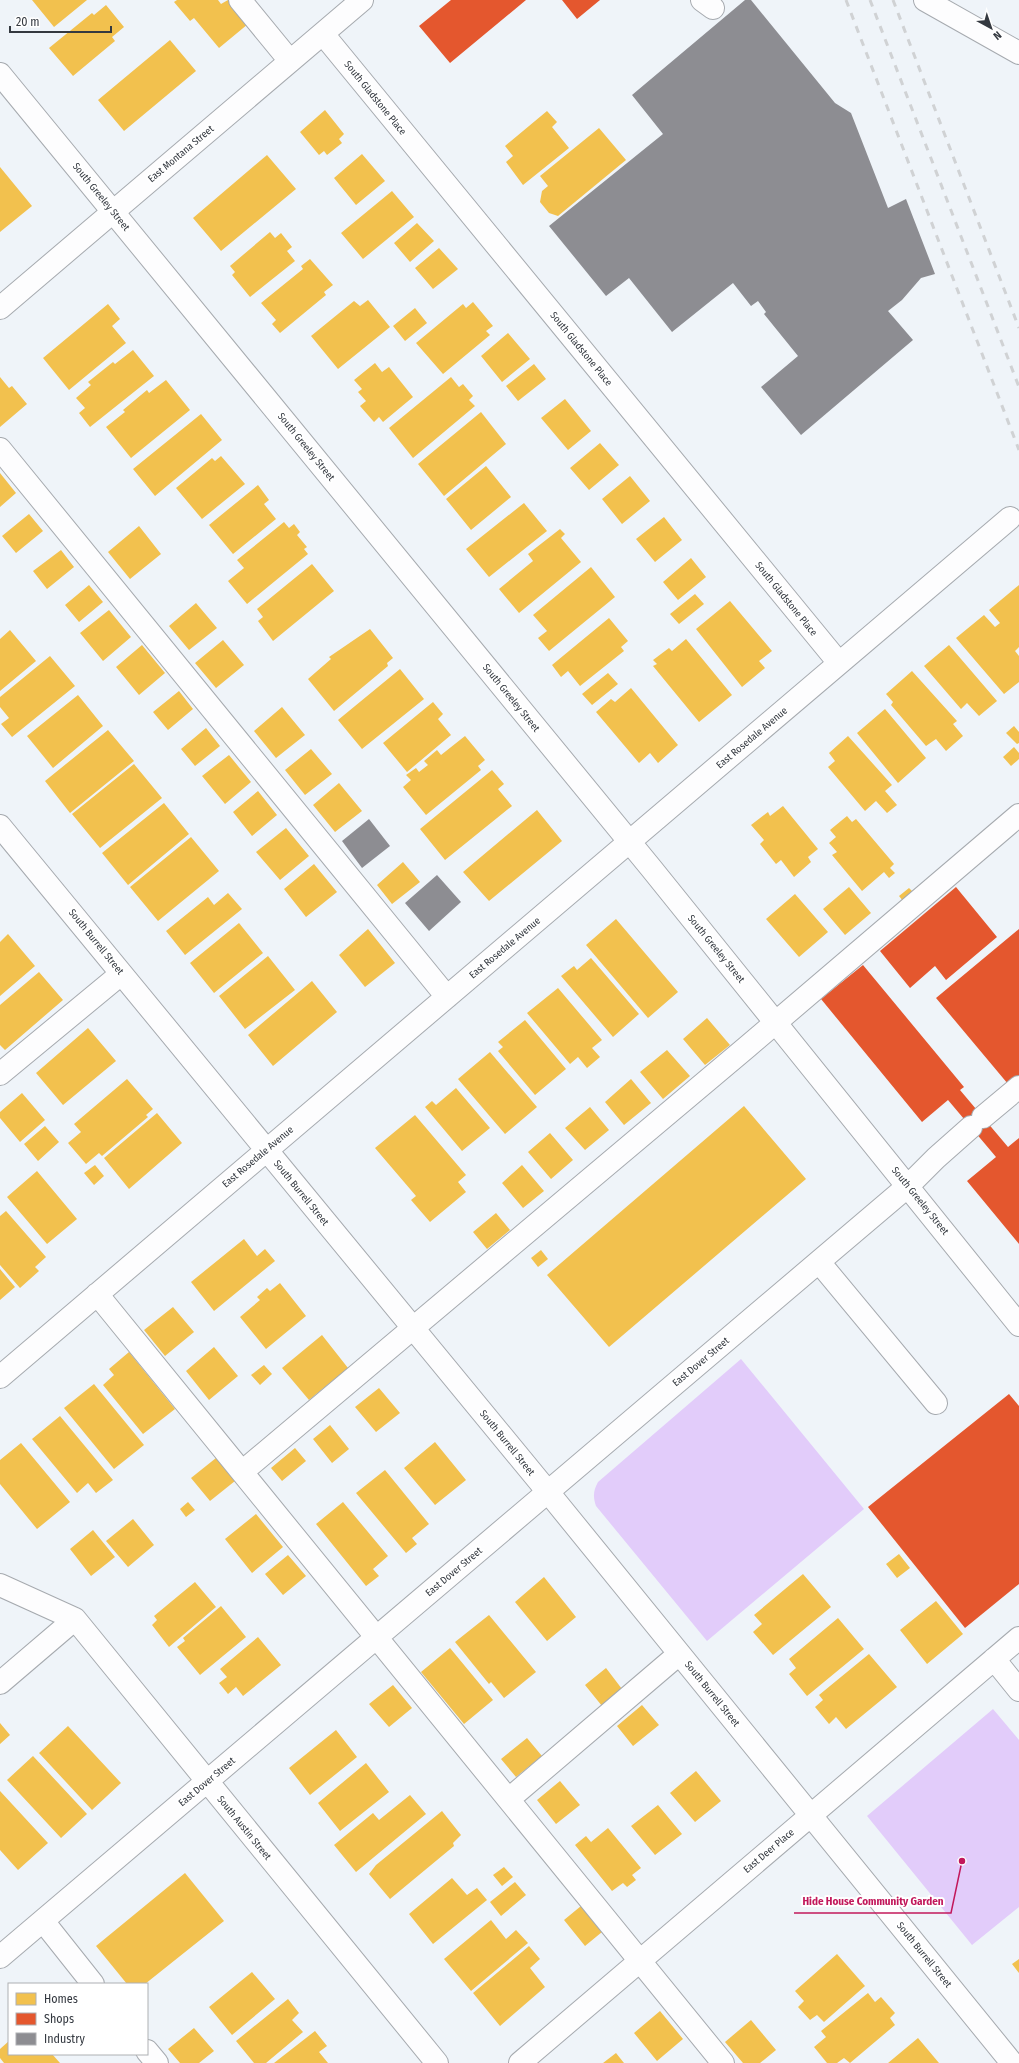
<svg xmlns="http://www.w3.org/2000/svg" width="1019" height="2063" font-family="'Fira Sans Condensed',sans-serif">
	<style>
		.green { fill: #e2ccfa }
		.homes { fill: #f2c14e }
		.shops { fill: #e4572e }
		.industry { fill: #8d8d92 }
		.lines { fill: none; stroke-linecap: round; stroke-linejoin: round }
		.minor-casing { stroke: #a6aaaf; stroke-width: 24 }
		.major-casing { stroke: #a6aaaf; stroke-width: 24 }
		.minor { stroke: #fdfdfe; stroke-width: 22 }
		.major { stroke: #fdfdfe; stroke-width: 22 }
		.rail { stroke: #d0d2d4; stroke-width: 3; stroke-dasharray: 7 7; stroke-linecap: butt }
		.labels { text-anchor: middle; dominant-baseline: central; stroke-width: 4; stroke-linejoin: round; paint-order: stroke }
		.street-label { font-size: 10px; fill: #343940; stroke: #fff }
		.leader { fill: none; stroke: #c2185b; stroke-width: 1.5 }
		.callout-dot { fill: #c2185b; stroke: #fff; stroke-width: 1.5 }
		.callout-label { font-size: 11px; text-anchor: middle; font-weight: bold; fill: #c2185b; stroke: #fff; stroke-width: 4; stroke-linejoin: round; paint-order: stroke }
	</style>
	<rect width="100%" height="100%" fill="#eff4f9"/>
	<path class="green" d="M741 1359 864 1509 707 1641 596 1506C593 1497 593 1491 598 1482Z
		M993 1709 1019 1740V1907L972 1945 867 1816Z"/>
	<path class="homes" d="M32 0H87L54 27Z
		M177 0H218L221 4 228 0 248 24 219 48 194 18 190 21 174 2Z
		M106 5 124 27 112 37 115 41 73 76 49 48 92 13 94 15Z
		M170 40 196 71 124 131 98 100Z
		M325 110 344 134 339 139 342 143 327 155 324 151 319 155 300 132Z
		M547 111 557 122 552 127 569 148 523 185 506 162 513 156 505 146Z
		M599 128 626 160 558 216 549 213 540 202 542 191 548 186 540 176Z
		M362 154 385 181 356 205 334 178Z
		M267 155 296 189 221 251 193 218Z
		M0 167 32 206 0 232Z
		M392 191 414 217 363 259 341 233Z
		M417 223 434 241 410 262 394 243Z
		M270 232 275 238 281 233 292 247 287 251 295 261 250 297 232 275 235 272 230 266Z
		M439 248 458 269 433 289 415 268Z
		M310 259 333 285 324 292 326 295 280 333 272 324 276 320 261 303 303 269 301 266Z
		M368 300 390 327 338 369 311 336 354 301 360 306Z
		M473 302 493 326 486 331 490 335 443 374 416 343 463 304 466 308Z
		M108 304 120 319 112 326 126 343 69 390 43 358Z
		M415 308 427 323 405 341 393 326Z
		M508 333 530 359 502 382 481 356Z
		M133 350 154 376 90 427 79 413 85 408 76 398 91 385 88 382 113 362 115 364Z
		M375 363 382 372 389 367 413 397 383 422 379 417 374 422 360 406 366 401 358 392 362 389 354 380Z
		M534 364 546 379 518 401 506 386Z
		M0 377 9 388 12 386 27 404 0 427Z
		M451 377 459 387 463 384 473 396 469 400 475 406 413 458 389 428Z
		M166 380 190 410 131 458 106 427 125 412 123 410 147 390 149 393Z
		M565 399 591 431 568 450 541 418Z
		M481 412 506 444 444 496 418 464Z
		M201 414 222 440 155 496 133 469Z
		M600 443 619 465 589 490 570 468Z
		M221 456 245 484 202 519 176 488 212 458 215 461Z
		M486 466 511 497 471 530 446 499Z
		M0 473 16 493 0 507Z
		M630 476 650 501 622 524 602 499Z
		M258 485 269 500 264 504 276 519 233 554 209 525Z
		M524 503 547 531 489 577 466 549Z
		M29 514 43 531 16 553 2 536Z
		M664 517 682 540 655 562 636 539Z
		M284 522 289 528 294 524 300 532 297 535 307 547 304 549 308 554 247 604 228 581 244 568 237 560Z
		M139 526 161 554 130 579 108 552Z
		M560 529 565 534 561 538 581 562 519 613 499 589 533 561 528 554Z
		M61 550 74 567 47 589 33 571Z
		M691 558 706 577 678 600 663 582Z
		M312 564 334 591 273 641 258 621 263 617 257 609Z
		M591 567 615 597 549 651 538 638 547 631 533 615Z
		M89 585 103 602 79 622 65 605Z
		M1019 585V647L1015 651 1019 656V682L1004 694 956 638 984 615 995 627 1000 623 989 610Z
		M695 594 704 604 679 624 670 614Z
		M730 601 772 651 759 661 765 668 742 687 696 629Z
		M196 603 217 628 189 650 169 626Z
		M109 610 131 637 103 661 80 633Z
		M609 618 628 641 621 647 624 651 580 686 568 671 561 677 552 665Z
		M370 629 393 658 387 663 388 666 334 711 308 679 331 659 329 657Z
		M10 630 36 661 0 691V639Z
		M686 639 732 695 699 722 653 666 657 664 653 660 669 648 672 651Z
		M223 640 244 665 216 688 195 663Z
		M142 645 165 673 139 695 116 667Z
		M949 645 997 701 979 716 967 703 961 709 924 666Z
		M50 656 75 686 12 737 1 724 9 718 0 707V697Z
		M400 669 424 699 362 749 338 720Z
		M912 671 957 721 953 724 963 736 946 751 936 739 926 746 891 705 893 702 886 694Z
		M608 673 618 684 592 705 582 694Z
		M631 688 678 745 658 763 650 753 639 763 596 712 611 699 615 702Z
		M179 691 193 709 168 730 153 712Z
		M78 695 103 726 53 768 27 736Z
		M433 702 443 714 438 719 451 735 407 772 383 743Z
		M282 707 305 735 276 758 254 731Z
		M885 709 926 758 898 783 857 733Z
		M1014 726 1019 732V743L1017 744 1006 733Z
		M206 728 220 746 195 766 181 749Z
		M108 730 134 761 70 813 45 781Z
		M465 736 485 760 478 766 481 770 426 815 403 787 411 780 406 775 416 768 419 772 428 765 424 761 437 750 441 755Z
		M848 736 892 785 885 791 897 805 887 813 876 801 865 811 828 767 835 761 829 753Z
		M1014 747 1019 753V759L1011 766 1003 757Z
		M311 749 332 774 305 795 285 770Z
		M229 755 251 782 225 804 202 776Z
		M134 764 162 798 100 848 72 814Z
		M492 770 504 784 498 789 512 806 445 860 420 829Z
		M339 783 362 811 335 832 313 805Z
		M258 791 277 815 252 836 233 812Z
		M164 803 189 834 128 885 102 853Z
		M783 806 818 849 808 857 811 862 794 877 781 860 776 864 760 844 764 840 751 825 768 812 770 816Z
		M537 810 562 841 489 901 463 872Z
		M847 816 852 822 856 819 894 864 890 868 895 873 889 878 884 872 862 891 832 855 837 852 829 843 836 837 830 830Z
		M286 828 309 856 280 880 256 852Z
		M191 837 219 871 158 921 130 887Z
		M403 862 420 882 392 904 377 885Z
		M314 864 337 892 306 917 284 889Z
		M849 887 871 913 845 935 823 909Z
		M909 888 913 892 903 901 899 896Z
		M228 893 242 909 185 955 166 931 208 897 214 905Z
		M795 894 828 932 799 957 766 919Z
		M616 919 678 992 648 1018 586 945Z
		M239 923 263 953 214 993 190 963Z
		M368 929 395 963 365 987 339 955Z
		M8 934 35 966 0 996V942Z
		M268 956 295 990 245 1029 219 996Z
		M591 958 639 1014 613 1037 561 976 574 966 577 970Z
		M39 972 63 1000 5 1050 0 1045V1005Z
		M312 981 337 1012 273 1066 248 1035Z
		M558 988 602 1040 592 1048 600 1057 587 1068 578 1057 570 1064 527 1013Z
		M707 1018 730 1045 705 1065 683 1039Z
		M525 1020 566 1069 535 1095 498 1051 503 1047 498 1042Z
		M88 1028 116 1061 63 1105 36 1073Z
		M667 1050 690 1076 663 1099 640 1072Z
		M490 1052 537 1107 505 1134 458 1079Z
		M127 1079 153 1109 146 1115 148 1117 102 1156 99 1153 86 1164 68 1143 81 1132 74 1124Z
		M631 1079 651 1103 624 1125 605 1102Z
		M456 1088 490 1128 462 1151 425 1107 432 1101 436 1105Z
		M22 1093 45 1120 20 1142 0 1118V1112Z
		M744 1106 806 1179 609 1347 547 1275Z
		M590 1107 609 1130 585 1150 565 1128Z
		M157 1113 182 1143 129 1189 104 1158Z
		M415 1115 466 1175 458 1182 466 1192 430 1222 411 1200 416 1196 375 1148Z
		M45 1126 59 1142 38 1161 24 1144Z
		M550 1133 573 1160 551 1179 528 1152Z
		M95 1165 104 1176 94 1185 84 1173Z
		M522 1165 544 1191 523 1208 502 1183Z
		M37 1171 77 1219 47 1244 7 1197Z
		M6 1211 46 1257 35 1267 39 1271 20 1288 0 1265V1216Z
		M496 1213 510 1230 487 1249 473 1232Z
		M244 1239 257 1256 265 1249 275 1261 214 1311 191 1282Z
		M541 1250 548 1259 538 1267 531 1258Z
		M0 1269 15 1287 0 1300Z
		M280 1283 306 1316 266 1349 240 1317 260 1300 257 1297 267 1288 270 1291Z
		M173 1307 194 1332 165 1356 144 1330Z
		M322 1335 348 1368 309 1400 282 1368Z
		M214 1347 238 1376 209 1400 186 1371Z
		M129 1352 175 1409 143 1434 103 1385 114 1375 109 1369Z
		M264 1365 272 1374 260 1385 251 1375Z
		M94 1384 144 1445 114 1469 64 1408Z
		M379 1388 400 1413 376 1432 355 1407Z
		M60 1416 113 1480 96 1493 88 1483 77 1493 32 1439Z
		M330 1425 349 1449 332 1463 313 1439Z
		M435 1442 466 1480 435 1505 404 1468Z
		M21 1443 70 1502 37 1529 0 1484V1460Z
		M295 1448 306 1461 282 1481 271 1468Z
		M216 1458 235 1481 210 1501 191 1478Z
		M385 1470 429 1524 412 1538 417 1544 406 1553 356 1493Z
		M188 1502 195 1510 186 1517 180 1509Z
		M343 1502 388 1556 373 1569 379 1576 366 1586 316 1524Z
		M256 1514 283 1547 252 1573 225 1539Z
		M133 1519 154 1545 128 1567 106 1541Z
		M93 1530 115 1557 91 1576 70 1549Z
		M899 1554 910 1568 897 1578 886 1564Z
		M288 1555 306 1576 283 1595 265 1574Z
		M803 1574 831 1607 773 1655 753 1632 762 1624 754 1615Z
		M544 1577 576 1617 547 1641 515 1602Z
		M195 1582 216 1607 169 1647 152 1625 157 1620 154 1616Z
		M936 1601 963 1634 927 1664 900 1630Z
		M221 1606 246 1637 200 1675 177 1647 185 1641 183 1638Z
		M489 1615 536 1672 504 1698 491 1682 489 1684 455 1642Z
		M838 1618 864 1649 807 1696 789 1674 796 1668 789 1659Z
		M258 1637 281 1665 243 1696 236 1687 228 1694 219 1683 227 1677 220 1669Z
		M450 1648 493 1700 464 1724 421 1672Z
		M869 1654 897 1687 846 1729 836 1717 829 1724 815 1707 823 1700 819 1695Z
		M606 1668 622 1689 602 1706 585 1685Z
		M393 1685 412 1708 389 1727 369 1704Z
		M642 1705 659 1725 633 1746 617 1726Z
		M0 1723 10 1735 0 1744Z
		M68 1726 121 1783 92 1810 39 1753Z
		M336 1730 357 1757 310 1795 289 1768Z
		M527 1738 542 1756 516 1777 501 1759Z
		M33 1756 87 1814 61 1838 7 1780Z
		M366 1763 389 1792 340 1831 318 1803Z
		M696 1771 721 1801 695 1822 670 1793Z
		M560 1781 580 1805 556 1824 537 1800Z
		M0 1791 48 1843 18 1870 0 1850Z
		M410 1795 426 1814 356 1872 334 1845 373 1813 379 1820Z
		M658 1805 682 1834 655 1855 631 1826Z
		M442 1811 461 1835 453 1843 454 1846 390 1899 369 1874 376 1865Z
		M608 1828 641 1868 632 1875 636 1880 627 1887 623 1883 612 1891 575 1845 586 1836 591 1842Z
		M504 1867 513 1877 502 1886 493 1875Z
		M185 1873 224 1921 145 1984H127L96 1946Z
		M452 1878 467 1895 477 1888 487 1900 433 1944 409 1914Z
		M515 1882 526 1895 501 1916 490 1902Z
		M581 1906 602 1932 585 1946 564 1920Z
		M491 1920 506 1939 516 1930 528 1943 471 1991 444 1959Z
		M529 1946 540 1959 530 1968 545 1987 500 2026 473 1993Z
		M837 1954 865 1986 824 2022 817 2015 810 2020 798 2007 804 2001 795 1991Z
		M1019 1959V1973L1012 1964Z
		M252 1972 275 1999 232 2035 209 2007Z
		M868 1993 875 2002 881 1997 895 2013 890 2018 895 2025 850 2063 844 2058 837 2063H827L814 2047 826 2037 821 2031Z
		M288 1999 299 2013 292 2020 303 2032 266 2063H254L236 2041Z
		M660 2011 683 2039 657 2061 634 2033Z
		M751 2020 776 2050 760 2063H743L725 2042Z
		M194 2028 214 2051 199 2063H180L168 2049Z
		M315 2031 327 2046 319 2052 328 2063H274Z
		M918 2038 939 2063H888Z
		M9 2041V2054H52L60 2063H4L0 2058V2049Z
		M616 2053 624 2063H603Z"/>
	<path class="shops" d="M451 0H526L450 63 419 26Z
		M562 0H600L577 19Z
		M956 887 997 937 946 980 935 966 910 988 880 951Z
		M1019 929V1075L1008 1084 936 998Z
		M863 965 964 1087 960 1090 1008 1147 1019 1138V1244L967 1181 996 1157 948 1100 922 1122 821 999Z
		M1009 1394 1019 1406V1584L965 1628 868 1507Z"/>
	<path class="industry" d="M745 0H751L835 103 851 113 888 208 906 199 935 274 921 278 902 300 888 311 913 340 801 435 761 387 798 356 764 314 766 312 758 301 751 306 733 283 672 332 629 278 606 296 549 226 663 134 632 95Z
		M369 819 390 846 362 868 342 841Z
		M437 875 461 902 429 931 405 903Z"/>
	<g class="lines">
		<defs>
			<path id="minor" d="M240 0 290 61
				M702 0 713 8
				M323 34 839 663
				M0 74 651 868 1019 1325
				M0 308 362 0
				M0 449 447 997
				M0 826 548 1492 1012 2063
				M0 1074 121 974
				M983 1117 1019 1087
				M819 1262 936 1403
				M97 1294 723 2063
				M0 1377 1010 518
				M242 1472 747 1047 1019 815
				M0 1585 75 1619 437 2063
				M994 1659 1019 1690
				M0 1683 75 1619
				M509 1799 679 1654
				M43 1921 93 1984
				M0 1957 908 1186 936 1158 971 1127
				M147 2051 157 2063
				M520 2063 1019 1638"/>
			<path id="major" d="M925 0 1019 53"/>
		</defs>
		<use href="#minor" class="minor-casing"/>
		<use href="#major" class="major-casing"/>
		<use href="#minor" class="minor"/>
		<use href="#major" class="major"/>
		<path class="rail" d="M846 0 1019 450
			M870 0 1019 387
			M893 0 1019 328"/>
	</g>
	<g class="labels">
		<g class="street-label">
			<text transform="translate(375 98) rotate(51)">South Gladstone Place</text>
			<text transform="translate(181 154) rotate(-40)">East Montana Street</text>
			<text transform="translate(101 197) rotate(51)">South Greeley Street</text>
			<text transform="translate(581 349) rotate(51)">South Gladstone Place</text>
			<text transform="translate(306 447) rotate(51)">South Greeley Street</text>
			<text transform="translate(786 599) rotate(51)">South Gladstone Place</text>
			<text transform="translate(511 698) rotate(51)">South Greeley Street</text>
			<text transform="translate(752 738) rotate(-40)">East Rosedale Avenue</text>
			<text transform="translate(96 942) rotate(51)">South Burrell Street</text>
			<text transform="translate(505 948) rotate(-40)">East Rosedale Avenue</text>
			<text transform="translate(716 949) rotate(51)">South Greeley Street</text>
			<text transform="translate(258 1157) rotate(-40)">East Rosedale Avenue</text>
			<text transform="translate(301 1193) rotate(51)">South Burrell Street</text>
			<text transform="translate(920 1201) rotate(51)">South Greeley Street</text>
			<text transform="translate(701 1362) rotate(-40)">East Dover Street</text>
			<text transform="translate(507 1443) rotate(51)">South Burrell Street</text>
			<text transform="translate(454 1572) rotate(-40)">East Dover Street</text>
			<text transform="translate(712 1694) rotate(51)">South Burrell Street</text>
			<text transform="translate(207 1782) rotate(-40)">East Dover Street</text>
			<text transform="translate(244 1828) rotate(51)">South Austin Street</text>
			<text transform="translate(769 1851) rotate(-40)">East Deer Place</text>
			<text transform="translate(924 1955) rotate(51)">South Burrell Street</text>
		</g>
	</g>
	<path class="leader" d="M962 1861L951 1913H794"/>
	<circle class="callout-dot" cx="962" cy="1861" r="4"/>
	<g class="callout-label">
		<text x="873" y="1905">Hide House Community Garden</text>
	</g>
	<rect x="8" y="1983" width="140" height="72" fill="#ffffff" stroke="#aeb0b3"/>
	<rect x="16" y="1993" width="20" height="12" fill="#f2c14e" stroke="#aeb0b3"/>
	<text x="44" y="2003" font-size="12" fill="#343940">Homes</text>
	<rect x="16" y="2013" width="20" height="12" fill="#e4572e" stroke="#aeb0b3"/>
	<text x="44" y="2023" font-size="12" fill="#343940">Shops</text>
	<rect x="16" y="2033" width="20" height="12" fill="#8d8d92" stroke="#aeb0b3"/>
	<text x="44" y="2043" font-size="12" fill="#343940">Industry</text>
	<g transform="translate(991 28) rotate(140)" stroke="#ffffff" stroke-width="3" paint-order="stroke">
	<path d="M0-3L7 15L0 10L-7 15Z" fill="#343940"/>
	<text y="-6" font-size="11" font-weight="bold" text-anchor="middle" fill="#343940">N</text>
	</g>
	<path d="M10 26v6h101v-6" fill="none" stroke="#343940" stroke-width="2"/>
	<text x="16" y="26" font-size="12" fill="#343940" stroke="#ffffff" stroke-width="3" paint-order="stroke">20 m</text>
</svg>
